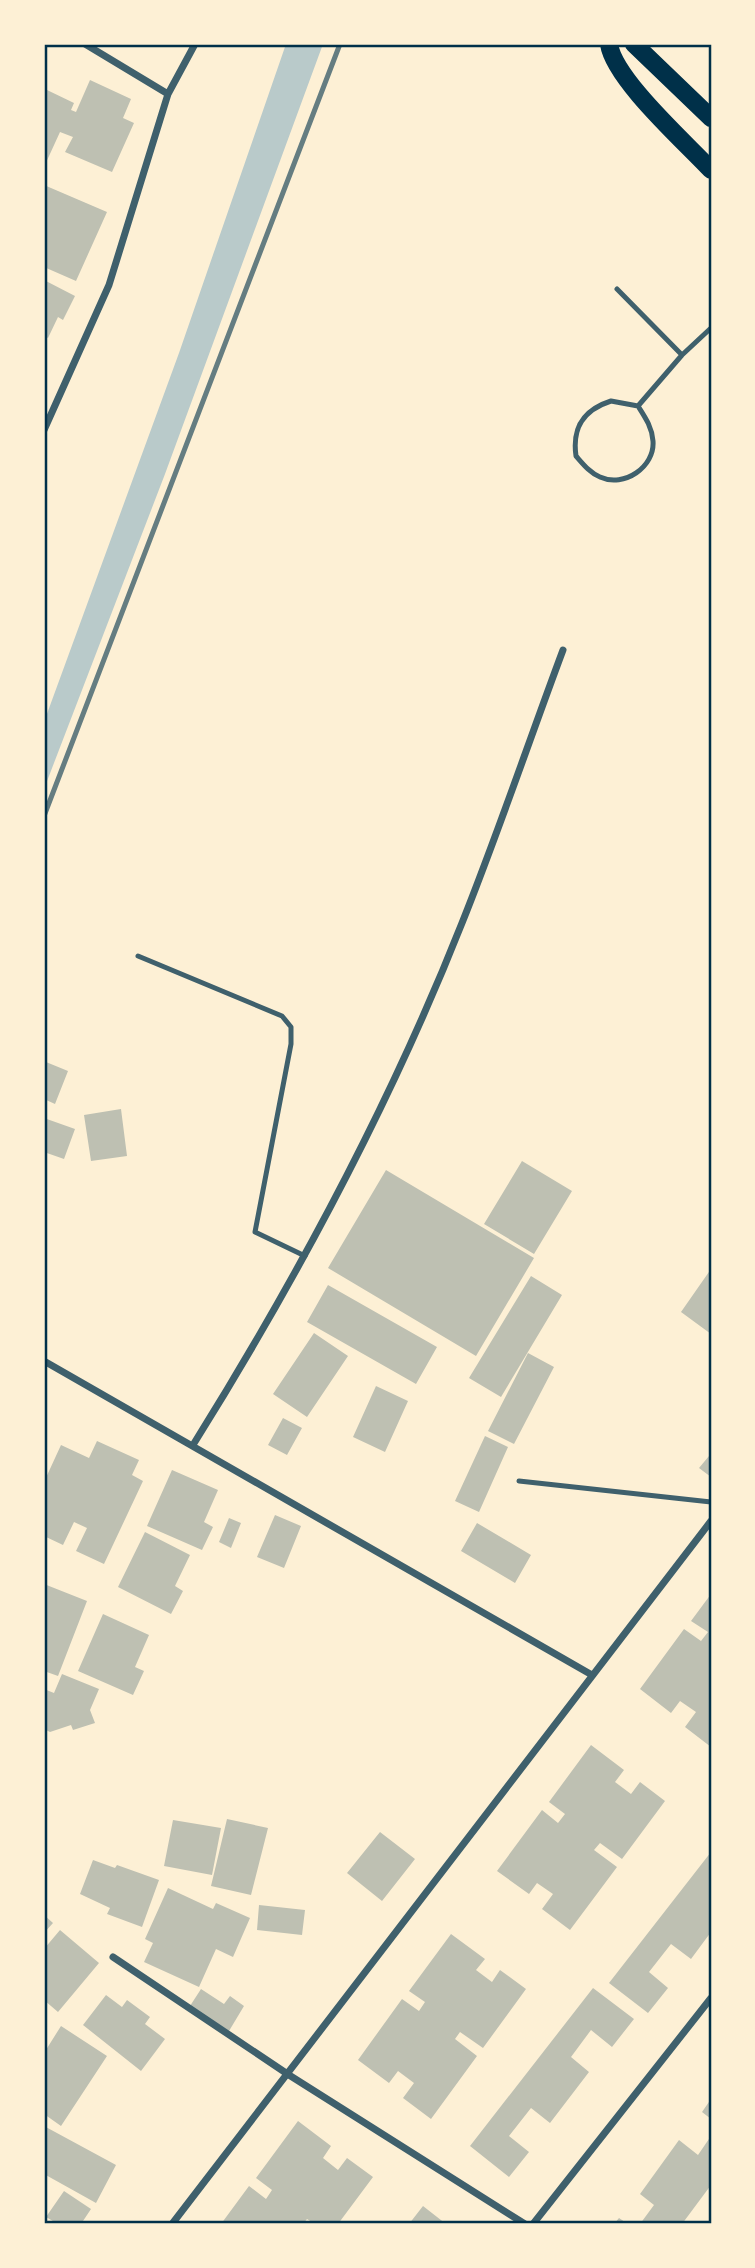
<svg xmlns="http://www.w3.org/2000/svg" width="755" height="2268" font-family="'Roboto Condensed',sans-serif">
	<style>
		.green { fill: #b9caca }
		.building { fill: #bec0b2 }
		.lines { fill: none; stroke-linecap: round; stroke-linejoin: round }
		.service { stroke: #3f606c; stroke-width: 5 }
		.minor { stroke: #3f606c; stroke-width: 7 }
		.primary { stroke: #003049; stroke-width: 18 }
		.rail { stroke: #657d81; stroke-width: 5 }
		.neatline { fill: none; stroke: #003049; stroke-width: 2.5 }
	</style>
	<rect width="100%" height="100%" fill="#fdf0d5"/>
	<path class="green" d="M286 44H323L165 474 44 789V722L179 353Z"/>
	<path class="building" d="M90 80 131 99 123 118 134 123 112 172 65 152 73 137 60 132 44 167V99L47 90 74 103 71 110 76 112Z
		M44 185 107 212 76 281 44 267Z
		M44 280 75 296 63 320 58 317 48 338 44 336Z
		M46 1062 68 1071 55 1104 44 1099Z
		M121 1109 127 1156 91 1161 84 1115Z
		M44 1118 75 1129 64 1159 44 1152Z
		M522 1161 572 1191 534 1254 484 1224Z
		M386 1170 534 1258 476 1356 328 1268Z
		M711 1269V1334L681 1312Z
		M531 1276 562 1295 501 1397 469 1378Z
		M328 1285 437 1347 416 1384 307 1322Z
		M314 1333 348 1356 307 1417 273 1394Z
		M528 1353 554 1367 514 1444 488 1431Z
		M376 1386 408 1401 385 1452 353 1437Z
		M283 1418 302 1428 287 1455 268 1445Z
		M485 1436 508 1447 479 1512 455 1501Z
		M97 1441 139 1460 132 1475 143 1481 104 1564 76 1551 87 1528 74 1522 63 1545 44 1536V1482L61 1445 89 1458Z
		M709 1456 711 1458V1477L699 1468Z
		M172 1470 218 1490 204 1522 213 1527 202 1550 147 1526Z
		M275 1515 301 1526 284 1568 257 1557Z
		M229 1518 241 1523 231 1548 219 1542Z
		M477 1523 531 1555 515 1583 461 1551Z
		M145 1532 190 1555 175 1586 183 1591 171 1614 118 1587Z
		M44 1584 87 1601 58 1676 44 1671Z
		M711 1594V1747L685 1727 696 1712 680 1701 671 1713 640 1689 684 1629 701 1641 708 1632 691 1621Z
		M103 1614 149 1635 135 1667 144 1671 133 1695 78 1671Z
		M62 1674 99 1689 90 1710 95 1723 73 1730 71 1725 50 1732 44 1729V1689L54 1693Z
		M591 1745 624 1770 615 1782 631 1794 640 1782 665 1801 622 1859 600 1843 594 1850 617 1867 570 1930 542 1909 553 1894 537 1883 529 1894 497 1871 542 1810 558 1823 565 1814 549 1802Z
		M227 1819 268 1828 251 1895 211 1886Z
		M173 1820 221 1828 212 1875 164 1866Z
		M380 1832 415 1859 382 1901 347 1873Z
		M711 1852 709 1895 711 1897V1932L691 1959 671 1944 649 1972 668 1988 648 2013 609 1983Z
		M93 1860 115 1868 117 1865 159 1880 142 1927 107 1914 110 1908 80 1894Z
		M168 1888 213 1909 216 1903 250 1918 233 1957 216 1949 199 1987 144 1962 153 1943 145 1939Z
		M259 1905 305 1910 302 1935 257 1930Z
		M44 1915 53 1923 44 1933Z
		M60 1930 99 1963 58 2012 44 2000V1949Z
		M451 1934 485 1959 476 1970 492 1982 500 1970 526 1989 483 2048 460 2032 455 2039 477 2056 431 2119 403 2098 414 2083 398 2071 389 2083 358 2060 402 1999 419 2011 425 2002 409 1991Z
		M593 1988 634 2019 612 2047 591 2030 571 2057 589 2072 550 2123 531 2108 509 2136 529 2152 509 2177 470 2146Z
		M201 1989 224 2004 230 1996 244 2006 229 2031 190 2006Z
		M106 1995 122 2007 127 2000 150 2017 145 2024 165 2039 141 2071 83 2025Z
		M61 2026 107 2056 61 2126 44 2114V2053Z
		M711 2099V2119L702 2112Z
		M298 2121 331 2146 323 2158 338 2170 347 2158 373 2177 338 2224H315L307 2219 303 2224H221L249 2186 266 2199 272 2190 256 2178Z
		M44 2126 116 2165 96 2203 44 2174Z
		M711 2136V2185L682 2224H640L654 2205 640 2194 679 2140 698 2155Z
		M64 2191 91 2209 81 2224H58L46 2217Z
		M423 2206 446 2224H409Z
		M619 2218 628 2224H614Z"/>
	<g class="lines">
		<path class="service" d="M617 289 682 355
			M611 401 638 406C645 417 652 427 653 441 655 467 624 488 600 477 590 473 583 464 576 456 572 428 583 410 611 401Z
			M638 406 682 355 711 328
			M138 956 282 1016 291 1027V1044L255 1232 305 1256
			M519 1481 711 1502"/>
		<path class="minor" d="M85 44 168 94
			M44 430 109 285 168 94 195 44
			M44 1361 592 1675
			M193 1445C296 1280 390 1105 462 923 498 833 529 741 563 650
			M113 1957 289 2075 525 2224
			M172 2224 711 1521
			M533 2224 711 1998"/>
		<path class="primary" d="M609 44C614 79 685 142 711 170
			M634 44 711 118"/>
		<path class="rail" d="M44 816 340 44"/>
	</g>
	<rect width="755" height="2268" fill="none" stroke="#fdf0d5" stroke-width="91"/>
	<rect x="46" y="46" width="664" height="2176" class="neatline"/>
</svg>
